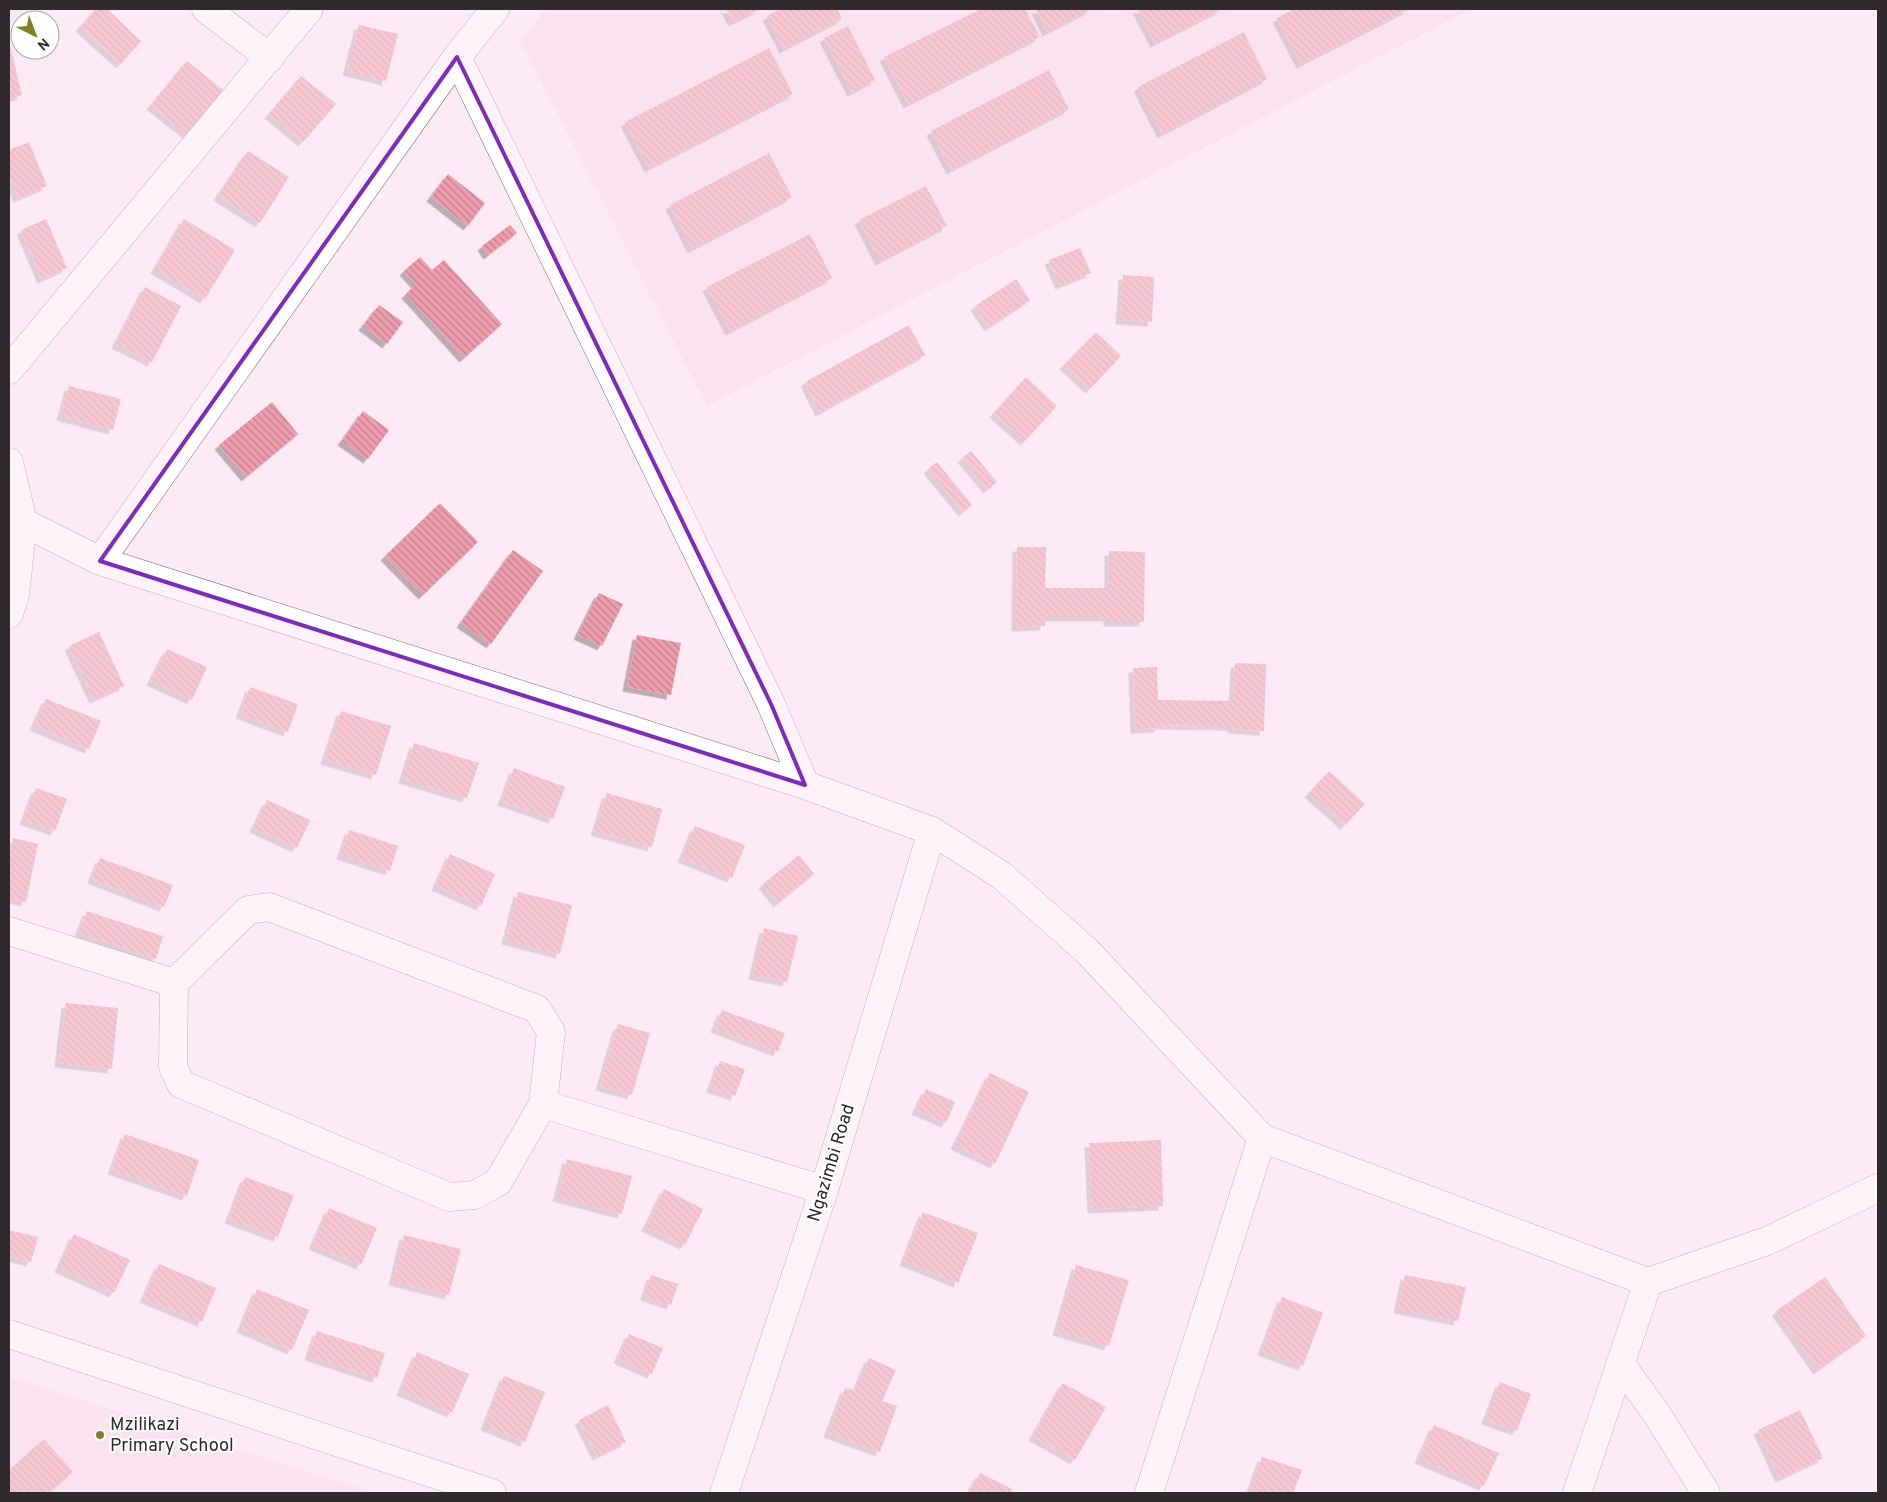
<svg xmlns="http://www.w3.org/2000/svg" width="1887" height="1502" font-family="Overpass,sans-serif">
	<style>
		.built { fill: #f5dce9 }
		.building { fill: url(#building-back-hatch); filter: url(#shadow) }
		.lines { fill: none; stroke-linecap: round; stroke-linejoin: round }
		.minor-casing { stroke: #7d6e76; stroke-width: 29 }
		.minor { stroke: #fff; stroke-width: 28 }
		.marked { fill: none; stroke: #7b2cbf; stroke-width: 4; stroke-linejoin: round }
		.poi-dot { fill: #847e25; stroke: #fdfefd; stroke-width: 2 }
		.labels { text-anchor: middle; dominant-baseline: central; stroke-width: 4; stroke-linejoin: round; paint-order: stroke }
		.street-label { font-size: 18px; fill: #30292d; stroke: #fdfefd }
		.poi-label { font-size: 18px; fill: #30292d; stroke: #fdfefd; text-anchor: start }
	</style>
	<defs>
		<pattern id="building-back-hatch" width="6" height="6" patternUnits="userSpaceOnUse" patternTransform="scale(1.25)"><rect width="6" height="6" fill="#ee9dab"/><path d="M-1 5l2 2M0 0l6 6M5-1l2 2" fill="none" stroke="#c1808c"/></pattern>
		<filter id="shadow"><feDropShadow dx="-4.5" dy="4.5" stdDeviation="0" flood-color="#0004"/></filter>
	</defs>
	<rect width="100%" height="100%" fill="#fdeaf4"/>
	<path class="built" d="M546 9H1471L707 406 520 41Z
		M9 1377 375 1493H9Z"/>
	<path class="building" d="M96 9H107L141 41 121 64 80 27Z
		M726 9H760L733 22Z
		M781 9H837L842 19 784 49 767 16Z
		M981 9H1025L1040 37 908 104 884 57Z
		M1036 9H1092L1047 32Z
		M1137 9H1222L1155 43Z
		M1294 9H1409L1301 64 1277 18Z
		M359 25 398 34 386 81 347 71Z
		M848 26 875 80 852 92 824 38Z
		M1244 32 1267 79 1162 134 1138 87Z
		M9 42 22 95 9 99Z
		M769 48 793 94 649 168 625 122Z
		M187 61 227 93 191 137 151 105Z
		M1049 70 1069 109 951 170 931 131Z
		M301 76 336 104 303 142 269 114Z
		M29 142 47 186 18 198 9 174V150Z
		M248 151 289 177 260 223 218 196Z
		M769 153 792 197 692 249 670 205Z
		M448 174 485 203 468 226 431 197Z
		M926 186 947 226 880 261 859 220Z
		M46 219 67 268 42 279 21 230Z
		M184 219 235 250 205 299 155 269Z
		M510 225 517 233 488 255 482 246Z
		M810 234 832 278 730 331 707 287Z
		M1080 248 1091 273 1060 285 1049 260Z
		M420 257 432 270 444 260 502 324 464 358 406 294 416 284 404 271Z
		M1123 275 1154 277 1152 322 1120 320Z
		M1016 279 1030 300 989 327 975 306Z
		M145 287 181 306 152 362 116 344Z
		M379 305 403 322 387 344 363 326Z
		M909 325 925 355 820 412 805 382Z
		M1096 332 1121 356 1090 389 1064 365Z
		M1026 377 1057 406 1025 441 994 413Z
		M69 386 121 399 113 430 61 416Z
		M272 402 298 434 246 477 219 445Z
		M363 411 389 430 368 459 342 441Z
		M971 451 997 482 988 489 962 458Z
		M937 462 972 505 963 512 928 469Z
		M440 503 478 542 423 595 385 556Z
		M1017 547H1046L1045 588H1109V551L1145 552 1144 622H1108V617H1045V626L1016 627Z
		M513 550 543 571 491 644 461 623Z
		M599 593 623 604 602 646 578 635Z
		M99 632 124 686 94 699 69 646Z
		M637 635 681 643 671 695 627 687Z
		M167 649 207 667 192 700 151 681Z
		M1235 663 1266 664 1264 731 1232 729V726L1159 725V728L1135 729 1133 668 1157 667 1158 700 1233 701Z
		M250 687 298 704 288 732 240 714Z
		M46 699 101 721 89 749 34 726Z
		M341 711 391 726 376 775 325 760Z
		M414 743 479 763 467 798 403 779Z
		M514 768 565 787 553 819 502 801Z
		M1329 771 1365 804 1345 825 1309 793Z
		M36 788 67 799 55 831 24 820Z
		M607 793 662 809 652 847 595 831Z
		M267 800 310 820 297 848 254 828Z
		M695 826 745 845 732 878 682 858Z
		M349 830 398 846 390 871 341 855Z
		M13 838 38 844 26 902 9 898V857Z
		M450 854 495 874 481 906 436 886Z
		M799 855 814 874 778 903 763 884Z
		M100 858 173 885 164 907 92 879Z
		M518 892 572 905 560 954 506 940Z
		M87 911 163 936 156 959 79 933Z
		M764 928 798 936 787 982 753 975Z
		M66 1003 118 1008 112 1069 59 1063Z
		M722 1010 785 1033 778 1052 715 1028Z
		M618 1024 650 1033 632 1095 600 1086Z
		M720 1061 745 1069 735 1096 711 1088Z
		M990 1073 1029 1092 995 1164 955 1145Z
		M926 1089 955 1102 946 1123 916 1110Z
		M125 1134 199 1160 187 1196 112 1170Z
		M1161 1140 1163 1206 1092 1209 1089 1143Z
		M567 1159 632 1176 622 1214 557 1197Z
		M245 1177 294 1195 278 1237 229 1219Z
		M664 1189 703 1209 685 1245 646 1227Z
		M329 1208 377 1228 361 1265 313 1245Z
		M923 1212 978 1233 958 1283 904 1261Z
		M9 1230 38 1237 31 1262 9 1256Z
		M74 1234 130 1260 114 1293 59 1268Z
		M404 1235 461 1249 449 1295 393 1281Z
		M159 1264 216 1288 202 1322 144 1298Z
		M1076 1265 1129 1280 1109 1346 1057 1331Z
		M651 1275 678 1284 671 1305 645 1296Z
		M1405 1275 1466 1287 1458 1321 1398 1309Z
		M1825 1277 1866 1336 1818 1370 1776 1311Z
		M257 1289 309 1310 292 1350 241 1328Z
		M1282 1297 1323 1313 1303 1366 1262 1351Z
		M317 1331 385 1353 377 1378 309 1356Z
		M629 1334 663 1348 652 1374 618 1359Z
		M417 1352 469 1374 452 1413 401 1391Z
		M869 1358 896 1370 882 1401 897 1406 880 1452 828 1433 845 1388 855 1391Z
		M504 1376 545 1392 525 1442 485 1426Z
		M1500 1382 1531 1394 1517 1431 1486 1420Z
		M1063 1383 1106 1407 1075 1460 1033 1436Z
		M608 1405 626 1442 597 1456 579 1420Z
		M1800 1410 1823 1458 1780 1478 1758 1430Z
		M1434 1425 1499 1453 1484 1486 1419 1459Z
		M44 1439 73 1472 48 1493H9V1470Z
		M1262 1457 1302 1470 1293 1493H1249Z
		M980 1473 1012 1489 1010 1493H975L970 1491Z"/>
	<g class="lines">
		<defs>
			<path id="minor" d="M206 9 270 58
				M457 57 771 704 805 785
				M9 370 309 9
				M9 462 23 522 15 595 9 614
				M23 522 100 561 805 785 932 831 1001 875 1087 951 1262 1138 1648 1282 1767 1241 1878 1188
				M100 561 457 57 495 9
				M269 907 537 1009 551 1032 543 1104 498 1182 475 1195 449 1197 181 1084 173 1067 174 983 248 910Z
				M9 931 174 983
				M543 1104 824 1190
				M9 1334 492 1493
				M1620 1363 1656 1413 1706 1493
				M724 1493 824 1190 932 831
				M1149 1493 1262 1138
				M1577 1493 1648 1282"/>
		</defs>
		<use href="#minor" class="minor-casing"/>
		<use href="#minor" class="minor"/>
	</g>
	<path d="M0 0H1887V1502H0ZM457 57 771 704 805 785 100 561Z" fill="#fdeaf4" fill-opacity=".55" fill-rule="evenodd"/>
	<path class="marked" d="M457 57 771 704 805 785 100 561Z"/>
	<circle class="poi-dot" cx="100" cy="1435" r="5"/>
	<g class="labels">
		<g class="street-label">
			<text transform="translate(832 1163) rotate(-73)">Ngazimbi Road</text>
		</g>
		<g class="poi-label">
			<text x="110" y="1425">Mzilikazi<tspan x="110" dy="21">Primary School</tspan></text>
		</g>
	</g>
	<rect width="1887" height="1502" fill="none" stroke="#30292d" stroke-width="20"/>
	<g transform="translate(35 35) rotate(138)"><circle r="24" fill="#fdfefd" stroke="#aba9aa"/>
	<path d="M0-4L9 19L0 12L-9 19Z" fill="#847e25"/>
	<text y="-8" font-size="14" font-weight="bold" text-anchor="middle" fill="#30292d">N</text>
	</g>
</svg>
